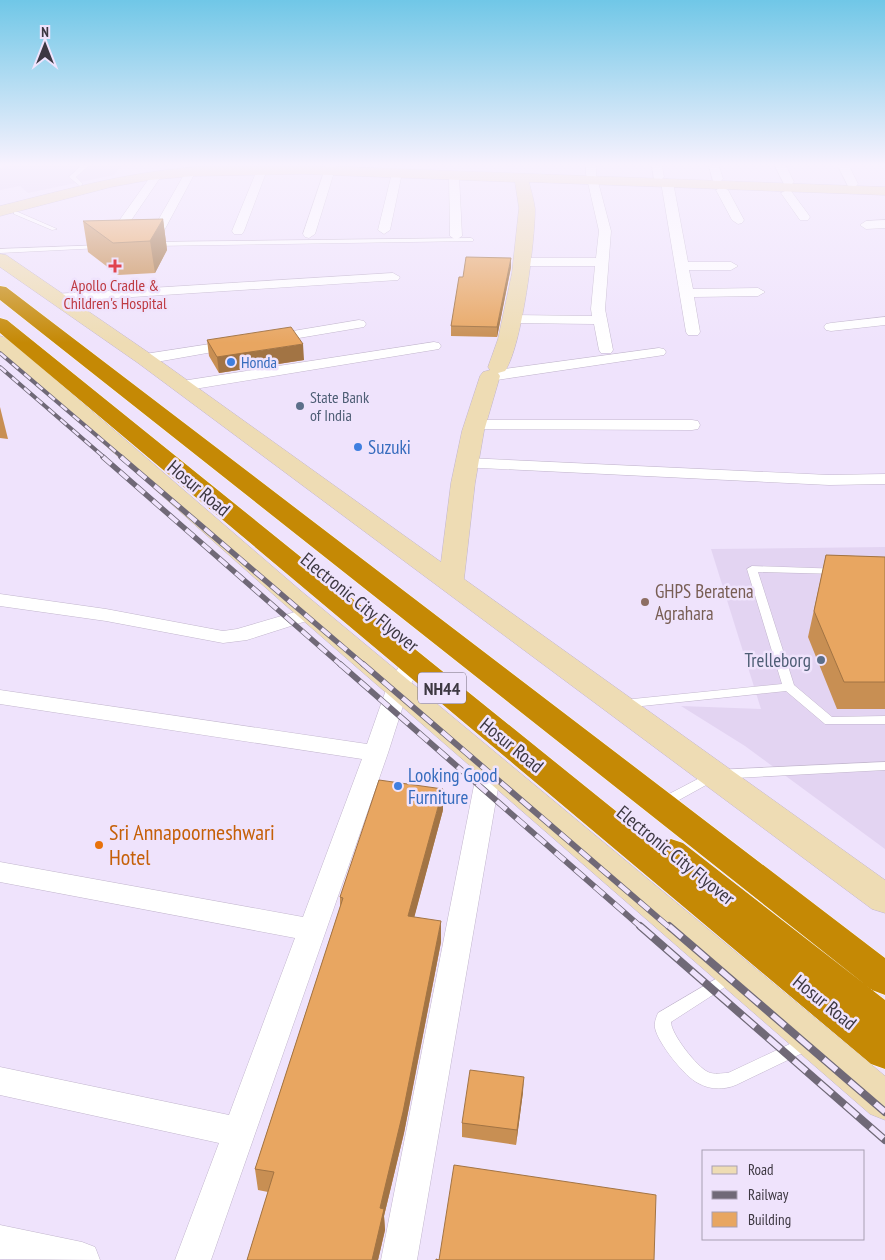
<svg xmlns="http://www.w3.org/2000/svg" width="885" height="1260" font-family="'PT Sans Narrow',sans-serif">
	<style>
		.built { fill: #e3d4f2 }
		.lines { fill: none; stroke-linecap: round; stroke-linejoin: round }
		.lane-casing { stroke: #c2b6cd; stroke-width: 1 }
		.street-casing { stroke: #c2b6cd; stroke-width: 1 }
		.secondary-casing { stroke: #c2b6cd; stroke-width: 1 }
		.highway-casing { stroke: #fff; stroke-width: 1 }
		.lane { fill: #fff; fill-rule: evenodd }
		.street { fill: #fff; fill-rule: evenodd }
		.secondary { fill: #eedcb4; fill-rule: evenodd }
		.highway { fill: #c58905; fill-rule: evenodd }
		.rail-far3-casing { stroke: #706977; stroke-width: 4 }
		.rail-far2-casing { stroke: #706977; stroke-width: 5.5 }
		.rail-far1-casing { stroke: #706977; stroke-width: 6 }
		.rail-casing { stroke: #706977; stroke-width: 8 }
		.rail-far3 { stroke: #efe3fc; stroke-width: 2.5; stroke-dasharray: 8; stroke-linecap: butt }
		.rail-far2 { stroke: #efe3fc; stroke-width: 4; stroke-dasharray: 11; stroke-linecap: butt }
		.rail-far1 { stroke: #efe3fc; stroke-width: 4.5; stroke-dasharray: 13; stroke-linecap: butt }
		.rail { stroke: #efe3fc; stroke-width: 5.5; stroke-dasharray: 17; stroke-linecap: butt }
		.wall { fill: #c88f53 }
		.shaded-wall { fill: #a27444 }
		.building { fill: #e8a661; stroke: #a27444 }
		.health-dot { fill: #e0444e; stroke: #efe3fc; stroke-width: 2 }
		.shop-dot { fill: #3f7fe0; stroke: #efe3fc; stroke-width: 2 }
		.service-dot { fill: #5c6f8a; stroke: #efe3fc; stroke-width: 2 }
		.education-dot { fill: #8d6e63; stroke: #efe3fc; stroke-width: 2 }
		.food-dot { fill: #e8710a; stroke: #efe3fc; stroke-width: 2 }
		.labels { text-anchor: middle; dominant-baseline: central; stroke-width: 5; stroke-linejoin: round; paint-order: stroke }
		.far-health-label { font-size: 16px; fill: #be3a42; stroke: #efe3fc }
		.far-shop-label { font-size: 16px; fill: #366cbe; stroke: #efe3fc; text-anchor: start }
		.far-service-label { font-size: 16px; fill: #4e5e75; stroke: #efe3fc; text-anchor: start }
		.shield { fill: #efe3fc; stroke: #726b7a; stroke-width: 1 }
		.shield-label { font-size: 18px; font-weight: bold; fill: #3d3842 }
		.shop-label { font-size: 19px; fill: #366cbe; stroke: #efe3fc; text-anchor: start }
		.street-label { font-size: 19px; fill: #3d3842; stroke: #efe3fc }
		.education-label { font-size: 19px; fill: #785e54; stroke: #efe3fc; text-anchor: start }
		.service-label { font-size: 19px; fill: #4e5e75; stroke: #efe3fc; text-anchor: end }
		.near-food-label { font-size: 22px; fill: #c56008; stroke: #efe3fc; text-anchor: start }
	</style>
	<rect width="100%" height="100%" fill="#efe3fc"/>
	<path class="built" d="M11 166H121L114 175 28 193 20 186 0 190V168Z
		M885 547V849L745 746 681 706 761 709 711 549Z"/>
	<g class="lines">
		<defs>
			<path id="lane" d="M81 166H88L76 177 83 184 80 186 69 177Z
				M14 212H18L57 229 52 230 14 214Z
				M471 238 473 239V241L152 246 149 244 152 242Z
				M103 245 104 246 101 248 0 253V249Z
				M752 566 842 569 843 571 842 573 838 574 758 572 794 685 832 717 885 716V724H825L786 691 623 708 619 707 617 704 619 701 623 700 782 684 747 569Z
				M885 762V770L717 779 679 800H669L667 797 669 794 715 770Z
				M731 970 736 972 739 976 736 980 671 1022C671 1034 697 1067 708 1072 714 1075 722 1073 728 1073L809 1035 815 1037 817 1042 815 1047 736 1085C724 1090 710 1090 698 1083 685 1077 658 1043 655 1028 654 1023 656 1018 658 1013Z"/>
			<path id="street" d="M326 166H336L315 234 309 238 305 237 303 234Z
				M586 166H596V174L611 231 605 309 613 350 611 353H601L599 350 594 324 512 323 507 322 505 319 507 316 512 315 592 316 591 309 595 266H522L516 262 522 258H596L599 231 586 174Z
				M652 166H662L664 177 662 179H654Z
				M709 166H719L723 179 721 181H713Z
				M775 166H786L794 182 792 184H784Z
				M838 166H849L858 184 856 186H848Z
				M262 167 267 170 244 231 242 234H234L232 231 257 170Z
				M191 168 196 171 159 240 153 244 149 243 147 240 186 171Z
				M397 170 402 173 390 230 384 234 378 230 392 173Z
				M157 172 162 175 117 241H109L107 238 109 235 153 173Z
				M454 172 459 175 462 236 456 240 450 236 449 175Z
				M667 179 673 182 688 262H731L738 266 731 270H689L693 289 758 288 765 292 758 296 694 297 700 332 698 335H688L686 332 661 182Z
				M722 187 728 190 744 220 742 223 738 224 732 220 716 190Z
				M787 190 791 191 808 214 810 217 808 220H800L781 193Z
				M885 220V228L866 229 860 225 866 221Z
				M393 273 400 277 398 280 55 302 48 298 55 294Z
				M885 317V325L831 331 826 330 824 327 826 324 831 323Z
				M359 320 364 321 366 324 364 327 269 343 264 342 262 339 264 336 269 335Z
				M236 340 241 341 243 344 241 347 145 364 140 362 137 359 140 356 145 354Z
				M434 342 439 343 441 346 439 349 182 391 176 389 174 386 176 383 182 381Z
				M659 348 664 349 666 352 664 355 490 381 485 379 482 376 485 373 490 371Z
				M475 420H692L698 421 700 425 698 429 692 430 469 429 467 425 469 421Z
				M467 458 829 475 885 474V484L829 485 461 467 458 463 461 459Z
				M0 594 106 609 223 631 237 629 312 607 319 609 322 613 319 617 247 640 223 643 106 621 0 606Z
				M412 656 420 658 423 663 409 687 388 753 211 1260H175L219 1143 0 1095V1067L229 1115 295 938 0 882V862L303 917 362 759 0 704V690L367 744 387 687 404 658Z
				M490 757 499 759 502 765 417 1260H381L478 765 481 759Z
				M0 1225 82 1242 95 1247 100 1260 0 1259Z"/>
			<path id="secondary" d="M211 166H318L885 187V195L529 182C531 191 534 200 535 209 535 240 522 347 505 371L498 373 500 376 484 431 475 483 464 579 885 880V913L872 909 138 363 0 267V254L6 255 152 355 441 562 451 483 462 431 480 376 483 372 490 370 488 367 498 339 512 273 519 208 515 182 303 174 193 176 149 180 111 187 0 216V206C73 188 134 170 211 166Z
				M0 336 7 338 301 591 885 1076V1120L870 1114 283 603 0 352Z"/>
			<path id="highway" d="M0 286 6 287 885 958V995L872 990 0 300Z
				M0 318 7 320 658 845 671 839 683 843 885 1000V1069L871 1064 0 333Z"/>
		</defs>
		<use href="#lane" class="lane-casing"/>
		<use href="#street" class="street-casing"/>
		<use href="#secondary" class="secondary-casing"/>
		<use href="#highway" class="highway-casing"/>
		<use href="#lane" class="lane"/>
		<use href="#street" class="street"/>
		<use href="#secondary" class="secondary"/>
		<use href="#highway" class="highway"/>
		<defs>
			<path id="rail-far3" d="M0 353 123 458
				M0 367 105 458"/>
			<path id="rail-far2" d="M103 457 341 665
				M121 457 364 665"/>
			<path id="rail-far1" d="M340 664 642 928
				M363 664 670 928"/>
			<path id="rail" d="M640 926 885 1140
				M669 926 885 1112"/>
		</defs>
		<use href="#rail-far3" class="rail-far3-casing"/>
		<use href="#rail-far2" class="rail-far2-casing"/>
		<use href="#rail-far1" class="rail-far1-casing"/>
		<use href="#rail" class="rail-casing"/>
		<use href="#rail-far3" class="rail-far3"/>
		<use href="#rail-far2" class="rail-far2"/>
		<use href="#rail-far1" class="rail-far1"/>
		<use href="#rail" class="rail"/>
	</g>
	<path class="wall" d="M163 219 167 250 155 273 118 275 88 252 83 221Z
		M511 267 497 337 451 336V326L463 277Z
		M207 340 304 360 219 373 209 356Z
		M0 407 8 439 0 438Z
		M826 555 885 557V709H837L808 637Z
		M443 810 414 917 441 942 404 1133 384 1216 385 1230 378 1260H247L268 1192 258 1190 255 1169 340 907V897Z
		M523 1092 516 1145 462 1137V1123Z"/>
	<path class="shaded-wall" d="M163 219 167 250 155 273 150 241Z
		M511 258V267L497 337V327Z
		M303 344 304 360 219 373 217 357Z
		M443 789V810L409 937 408 916Z
		M441 921V942L404 1133 384 1216 385 1230 378 1260H372L380 1208Z
		M524 1077 523 1092 516 1145 517 1130Z"/>
	<path class="building" d="M163 219 150 241 113 243 83 221Z
		M466 257 511 258 497 327 451 326 459 277H463Z
		M291 327 303 344 217 357 207 340Z
		M826 555 885 557V682H844L814 611Z
		M379 780 443 789 408 916 441 921 403 1112 380 1208 384 1209 372 1260H247L274 1172 255 1169 343 898 340 897Z
		M470 1070 524 1077 517 1130 462 1123Z
		M454 1165 656 1195 654 1260H436V1259L439 1260Z"/>
	<linearGradient id="sky" x2="0" y2="1"><stop stop-color="#70c7e7"/><stop offset="0.48" stop-color="#f8f2fe"/><stop offset="1" stop-color="#f8f2fe" stop-opacity="0"/></linearGradient>
	<rect width="885" height="343" fill="url(#sky)"/>
	<path class="health-dot" d="M112.5 258.5h5v5h5v5h-5v5h-5v-5h-5v-5h5z"/>
	<g class="shop-dot">
		<circle cx="231" cy="362" r="5"/>
		<circle cx="358" cy="447" r="5"/>
		<circle cx="398" cy="786" r="5"/>
	</g>
	<g class="service-dot">
		<circle cx="300" cy="406" r="5"/>
		<circle cx="821" cy="660" r="5"/>
	</g>
	<circle class="education-dot" cx="645" cy="602" r="5"/>
	<circle class="food-dot" cx="99" cy="845" r="5"/>
	<g class="labels">
		<g class="far-health-label">
			<text x="115" y="285">Apollo Cradle &amp;<tspan x="115" dy="18">Children's Hospital</tspan></text>
		</g>
		<g class="far-shop-label">
			<text x="241" y="362">Honda</text>
		</g>
		<g class="far-service-label">
			<text x="310" y="397">State Bank<tspan x="310" dy="18">of India</tspan></text>
		</g>
		<rect class="shield" x="418" y="672.5" width="48" height="31" rx="4"/>
		<g class="shield-label">
			<text x="442" y="688">NH44</text>
		</g>
		<g class="shop-label">
			<text x="368" y="447">Suzuki</text>
			<text x="408" y="775">Looking Good<tspan x="408" dy="22">Furniture</tspan></text>
		</g>
		<g class="street-label">
			<text transform="translate(199 488) rotate(40)">Hosur Road</text>
			<text transform="translate(360 602) rotate(39)">Electronic City Flyover</text>
			<text transform="translate(512 745) rotate(39)">Hosur Road</text>
			<text transform="translate(676 855) rotate(39)">Electronic City Flyover</text>
			<text transform="translate(825 1002) rotate(39)">Hosur Road</text>
		</g>
		<g class="education-label">
			<text x="655" y="591">GHPS Beratena<tspan x="655" dy="22">Agrahara</tspan></text>
		</g>
		<g class="service-label">
			<text x="811" y="660">Trelleborg</text>
		</g>
		<g class="near-food-label">
			<text x="109" y="832">Sri Annapoorneshwari<tspan x="109" dy="25">Hotel</tspan></text>
		</g>
	</g>
	<rect x="702" y="1150" width="162" height="90" fill="#efe3fc" stroke="#a89fb2"/>
	<rect x="712" y="1166" width="25" height="8" fill="#eedcb4" stroke="#a89fb2"/>
	<text x="748" y="1175" font-size="15" fill="#3d3842">Road</text>
	<rect x="712" y="1191" width="25" height="8" fill="#706977" stroke="#a89fb2"/>
	<text x="748" y="1200" font-size="15" fill="#3d3842">Railway</text>
	<rect x="712" y="1212" width="25" height="15" fill="#e8a661" stroke="#a89fb2"/>
	<text x="748" y="1225" font-size="15" fill="#3d3842">Building</text>
	<g transform="translate(45 45)" stroke="#efe3fc" stroke-width="4" paint-order="stroke">
	<path d="M0-4L9 19L0 12L-9 19Z" fill="#3d3842"/>
	<text y="-8" font-size="14" font-weight="bold" text-anchor="middle" fill="#3d3842">N</text>
	</g>
</svg>
